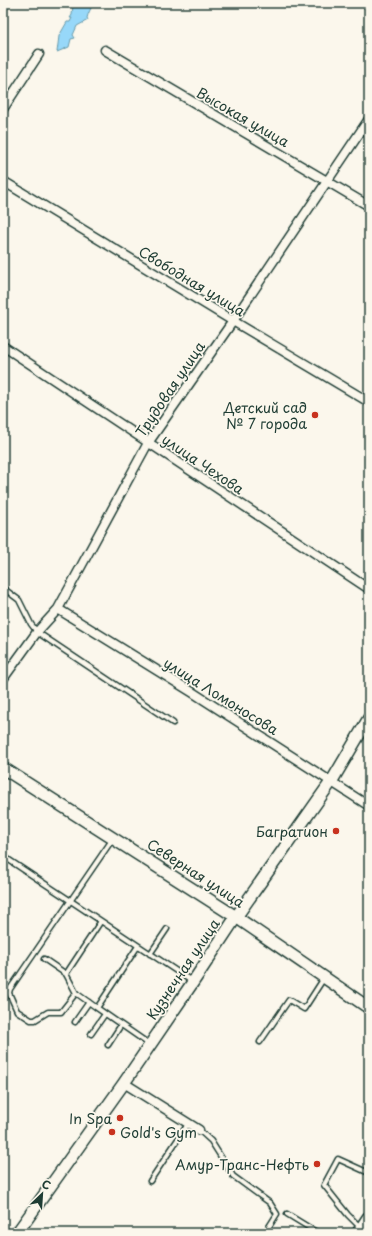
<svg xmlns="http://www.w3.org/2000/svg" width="372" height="1236" font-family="'Playpen Sans',sans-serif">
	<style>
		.water { fill: #97d8f9; stroke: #679aaa }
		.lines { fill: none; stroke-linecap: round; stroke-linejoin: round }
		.lane-casing { stroke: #1f3d34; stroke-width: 7 }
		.street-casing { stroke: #1f3d34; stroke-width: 11 }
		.secondary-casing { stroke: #1f3d34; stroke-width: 14 }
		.primary-casing { stroke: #1f3d34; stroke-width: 16 }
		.lane { stroke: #fbf7ec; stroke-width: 4 }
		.street { stroke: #fbf7ec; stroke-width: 8 }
		.secondary { stroke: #fbf7ec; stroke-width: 11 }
		.primary { stroke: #fbf7ec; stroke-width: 13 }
		.poi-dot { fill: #c8321e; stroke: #fbf7ec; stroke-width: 1.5 }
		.labels { text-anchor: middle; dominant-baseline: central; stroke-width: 3.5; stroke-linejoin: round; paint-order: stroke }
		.street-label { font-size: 14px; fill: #1f3d34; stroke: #fbf7ec }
		.poi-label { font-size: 14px; fill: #1f3d34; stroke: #fbf7ec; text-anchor: end }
	</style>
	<rect width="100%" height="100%" fill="#fbf7ec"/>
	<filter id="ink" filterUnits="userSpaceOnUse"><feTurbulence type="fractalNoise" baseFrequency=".025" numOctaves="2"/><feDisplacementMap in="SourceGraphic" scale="8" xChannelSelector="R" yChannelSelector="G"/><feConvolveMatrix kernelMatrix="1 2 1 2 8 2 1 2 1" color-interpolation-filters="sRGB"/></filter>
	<g filter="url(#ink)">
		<path class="water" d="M75 3H95L92 5C91 9 88 13 87 18L88 20 77 26 73 35 75 38 71 39 69 47 57 52 59 36 67 22H70L72 18H70L72 15 73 5Z"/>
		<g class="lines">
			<defs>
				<path id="lane" d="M3 588 19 600 31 624 37 632 173 723
					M3 856 193 982
					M138 946 97 1008 149 1044
					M150 954 167 929
					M44 959 66 974
					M76 993 61 1012H48L35 1020H31L17 1011 9 993 10 989 112 840
					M97 1008 76 993 66 974 101 921
					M75 1022 89 1002
					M91 1034 105 1014
					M260 1042 289 1000 304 1009 324 978
					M108 1045 121 1025
					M199 1130 211 1141 233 1176 270 1203 277 1214 265 1233
					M150 1181 188 1124
					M287 1214 318 1233
					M361 1228 348 1215 324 1185 338 1159 369 1173"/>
				<path id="street" d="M105 50 369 206
					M3 109 39 54
					M3 181 233 321 369 402
					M3 346 369 589
					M58 609 192 692 369 806
					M3 679 37 632 58 609 148 443 233 321 369 119
					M124 1083 199 1130"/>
				<path id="secondary" d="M3 768 236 917 369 1008
					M17 1233 124 1083 193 982 236 917 333 779 369 718"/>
				<path id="primary" d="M359 1233 369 1218"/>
			</defs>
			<use href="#lane" class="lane-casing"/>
			<use href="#street" class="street-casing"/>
			<use href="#secondary" class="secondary-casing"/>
			<use href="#primary" class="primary-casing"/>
			<use href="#lane" class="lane"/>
			<use href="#street" class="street"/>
			<use href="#secondary" class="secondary"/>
			<use href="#primary" class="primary"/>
		</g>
	</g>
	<g class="poi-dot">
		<circle cx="315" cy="415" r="4"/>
		<circle cx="336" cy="831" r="4"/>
		<circle cx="120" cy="1118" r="4"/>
		<circle cx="112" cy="1132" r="4"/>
		<circle cx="317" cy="1164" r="4"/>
	</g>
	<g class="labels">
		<g class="street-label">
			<text transform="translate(243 117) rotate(30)">Высокая улица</text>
			<text transform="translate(192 281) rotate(31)">Свободная улица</text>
			<text transform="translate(170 389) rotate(-56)">Трудовая улица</text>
			<text transform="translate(203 464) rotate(34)">улица Чехова</text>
			<text transform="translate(221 696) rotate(32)">улица Ломоносова</text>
			<text transform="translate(196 873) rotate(33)">Северная улица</text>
			<text transform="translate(183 969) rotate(-56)">Кузнечная улица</text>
		</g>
		<g class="poi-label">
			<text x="307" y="407">Детский сад<tspan x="307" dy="16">№ 7 города</tspan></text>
			<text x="328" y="831">Багратион</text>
			<text x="112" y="1118">In Spa</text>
			<text x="120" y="1132" text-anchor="start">Gold's Gym</text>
			<text x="309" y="1164">Амур-Транс-Нефть</text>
		</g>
	</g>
	<rect width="372" height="1236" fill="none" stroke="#fbf7ec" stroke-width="16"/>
	<rect x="8" y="8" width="356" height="1220" fill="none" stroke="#1f3d34" stroke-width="1.5" filter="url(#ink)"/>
	<g transform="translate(42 1194) rotate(25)" stroke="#fbf7ec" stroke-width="3" paint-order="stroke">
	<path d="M0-3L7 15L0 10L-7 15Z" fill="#1f3d34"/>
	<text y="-6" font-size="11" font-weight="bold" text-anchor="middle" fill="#1f3d34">С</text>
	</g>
</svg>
